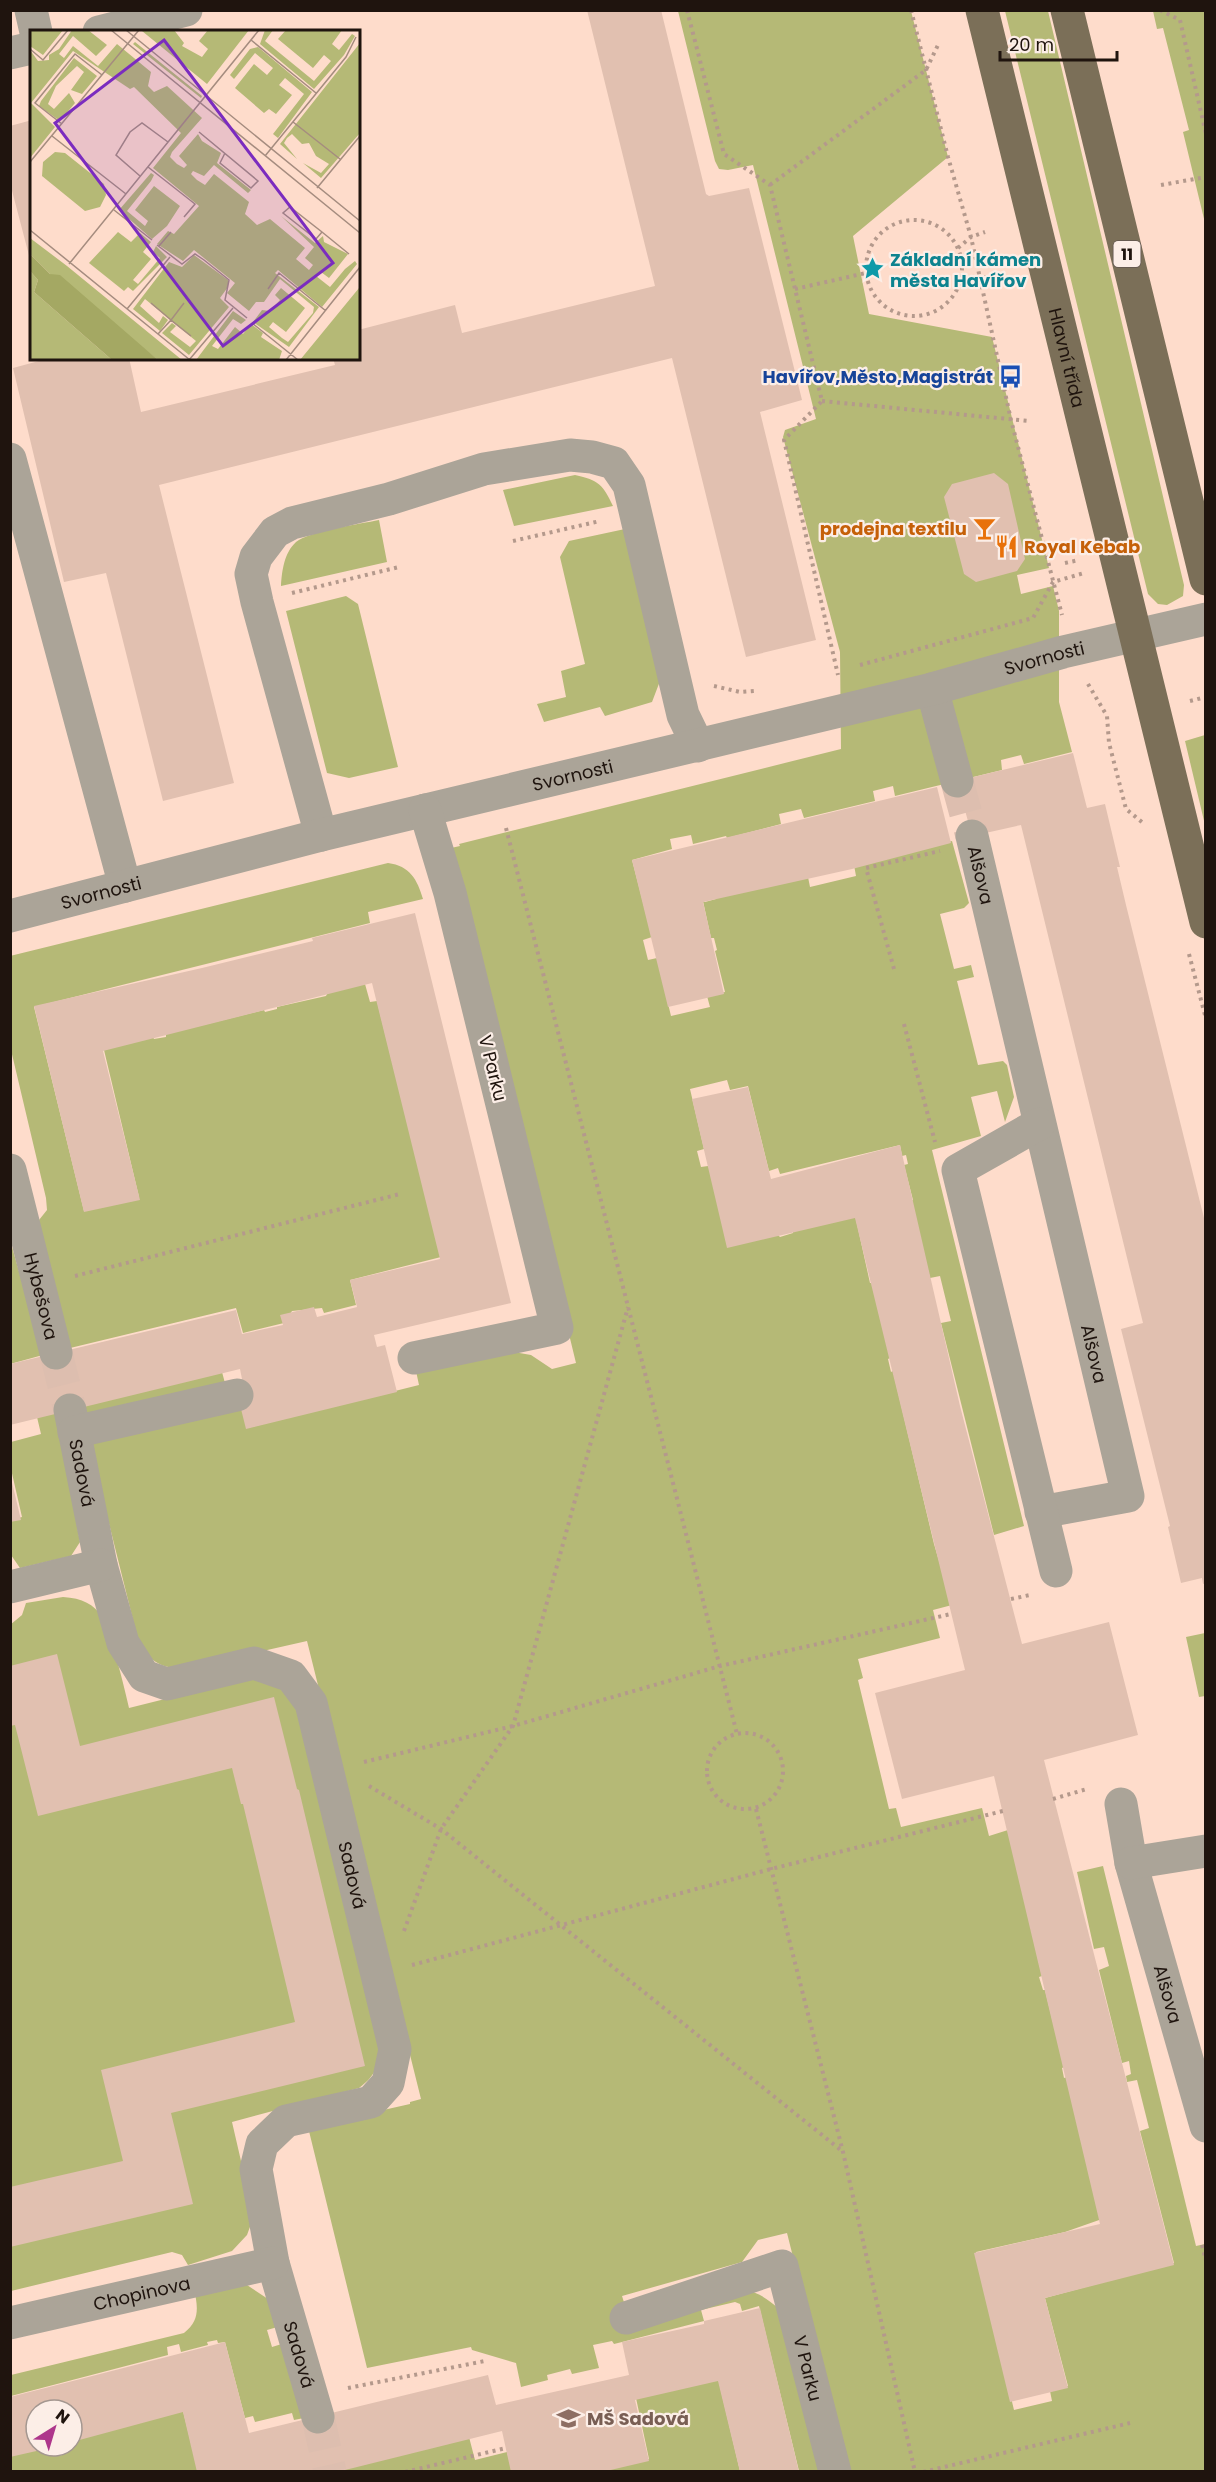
<svg xmlns="http://www.w3.org/2000/svg" width="1216" height="2482" font-family="Poppins,sans-serif">
	<style>
		.green { fill: #b5b976 }
		.building { fill: #e1c0b0 }
		.lines { fill: none; stroke-linecap: round; stroke-linejoin: round }
		.minor-tunnel { stroke: #ddbeaf; stroke-width: 33; stroke-dasharray: 33 16; stroke-linecap: butt }
		.path { stroke: #b4998c; stroke-width: 4; stroke-dasharray: 3 4.5; stroke-linecap: butt }
		.minor { stroke: #aba498; stroke-width: 33 }
		.major { stroke: #7b6f58; stroke-width: 33 }
		.labels { text-anchor: middle; dominant-baseline: central; stroke-width: 4.5; stroke-linejoin: round; paint-order: stroke }
		.shield { fill: #fceee7; stroke: #61554f; stroke-width: 1.5 }
		.shield-label { font-size: 16px; font-weight: bold; fill: #1f140e }
		.culture-label { font-size: 18px; font-weight: bold; fill: #0d838f; stroke: #fceee7; text-anchor: start }
		.street-label { font-size: 18px; fill: #1f140e; stroke: #fceee7 }
		.transit-label { font-size: 18px; font-weight: bold; fill: #164399; stroke: #fceee7; text-anchor: end }
		.food-label { font-size: 18px; font-weight: bold; fill: #c56008; stroke: #fceee7; text-anchor: end }
		.education-label { font-size: 18px; font-weight: bold; fill: #785e54; stroke: #fceee7; text-anchor: start }
		.inset-road { fill: none; stroke: #a58c7f; stroke-width: 1.5 }
		.view { fill: #7b2cbf; fill-opacity: 0.15; stroke: #7b2cbf; stroke-width: 3 }
		.inset-edge { fill: none; stroke: #1f140e; stroke-width: 3 }
	</style>
	<rect width="100%" height="100%" fill="#fedccb"/>
	<path class="green" d="M678 11H911L948 157 853 236 869 314 992 337 1049 568 1017 575 1021 594 1053 586 1059 611V702L1072 752 1024 764 1021 755 1001 760 1002 770 895 796 893 786 873 791 875 801 804 818 801 809 779 814 781 824 727 838 726 836 693 844 691 835 670 839 672 849 632 860 652 937 643 940 648 960 657 958 671 1016 710 1007 707 996 725 992 715 951 717 950 714 938H711L703 901 705 902 716 899V897L808 877 810 887 856 876 854 865 952 841 969 903 964 908 940 914 954 969 971 965 974 977 957 981 978 1065 1003 1061 1007 1065 1014 1097 1005 1122 997 1091 971 1097 981 1136 932 1150 1024 1526 994 1535 941 1323 951 1321 940 1276 930 1278 911 1201 913 1200 904 1165 908 1164 906 1155 902 1156 900 1145 780 1174 778 1168 769 1171 748 1086 730 1090 727 1080 690 1089 704 1149 697 1151 701 1167 708 1166 780 1237 793 1233V1231L855 1215 870 1283H872L890 1358 888 1359 891 1372 893 1371 934 1544 952 1605 933 1610 940 1638 858 1659 863 1678 858 1680 889 1809 896 1808 901 1827 982 1808 989 1836 1008 1830 1042 1976 1039 1977 1043 1990H1045L1064 2067 1062 2068 1064 2078 1067 2077 1102 2219 1065 2232 976 2252 1014 2410 1052 2401 1050 2391 1068 2386 1045 2298 1174 2263 1140 2131 1149 2128 1137 2080 1127 2082 1126 2076 1131 2074 1129 2061 1122 2063 1099 1970 1109 1966 1104 1947 1094 1949 1077 1872 1103 1866 1196 2246 1205 2244V2471H847L787 2233 758 2240 742 2262 622 2296 628 2315 744 2289C759 2293 768 2299 779 2309L822 2471H799L759 2306 742 2311 740 2304 735 2302 701 2310 704 2321 622 2342 614 2344 612 2341 593 2345 599 2368 572 2374 570 2369 547 2375 548 2380 521 2387 516 2363 472 2350 471 2347 367 2368 308 2127 410 2104V2102L421 2099 307 1641 183 1669C156 1667 150 1661 137 1636L80 1407 222 1372 229 1398 239 1395 247 1428 419 1385 416 1371 508 1351 531 1355 552 1369 576 1363 451 848 460 846 459 844 841 749 840 652 783 437 785 430 816 419 753 165 728 170 719 169 715 161Z
		M1005 11H1048L1184 585 1183 596 1167 605 1158 604 1148 594Z
		M1153 11H1205V223L1183 132 1189 130 1163 28 1157 29Z
		M575 475C599 480 603 485 613 506L514 526 503 490Z
		M379 520 387 562 281 586C282 571 284 553 296 542 310 531 360 524 379 520Z
		M625 529 660 681 652 702 605 716 600 707 544 722 537 704 566 697 561 671 585 664 560 557 569 541Z
		M346 596 358 604 398 767 349 778 327 773 286 611Z
		M1205 735H1206L1205 825 1185 741Z
		M388 863C410 866 417 879 423 899L368 912 370 923 34 1007 84 1211 139 1197 104 1050 153 1037 154 1039 166 1037V1034L264 1010 265 1012 277 1009V1007L326 996 328 992 365 984 370 1002 377 1001 441 1257 350 1280 356 1305 324 1313 322 1308 292 1311 284 1323 243 1333 236 1308 66 1349 39 1220 47 1210 46 1198 11 1050 10 956Z
		M10 1240 43 1355 10 1364Z
		M56 1412 80 1542 71 1556 20 1568 11 1555 10 1520 22 1517 11 1469V1442L41 1434 37 1417Z
		M63 1597C102 1599 109 1625 116 1657 121 1674 125 1691 129 1708L249 1678 275 1683 295 1700 382 2041C380 2062 377 2075 359 2088L232 2122 253 2213 251 2224 247 2235 232 2251 188 2265 182 2255 172 2252 11 2291 10 1625 22 1615 26 1603Z
		M1205 1633V1696L1199 1697 1186 1637Z
		M247 2285 268 2299 281 2326 267 2330 272 2347 285 2343 304 2418 294 2420 292 2413 255 2422 253 2416 245 2418 225 2342 218 2343 217 2340 207 2342 208 2345 181 2352 179 2344 167 2347 168 2355 11 2396V2375L184 2333C200 2321 198 2307 194 2289Z
		M718 2378 740 2471 597 2472 649 2459 636 2398Z
		M183 2411 198 2471H11L10 2456 50 2446H72V2440Z
		M469 2437 475 2460 507 2452 512 2471 341 2470Z"/>
	<path class="building" d="M587 10H661L706 194 709 196 749 188 802 400 760 412 816 640 746 657 672 358 159 485 234 783 163 801 106 573 64 582 13 368 50 358H129L141 412 335 365 333 358H358V330L455 305 462 333 655 286Z
		M32 120V263H31L10 183V126Z
		M994 473 1008 484 1025 559 1017 571 976 582 964 574 944 497 952 484Z
		M1073 753 1087 808 1105 804 1120 867H1117L1126 905 1206 1226V1583L1203 1584 1202 1578 1181 1583 1168 1527 1170 1526 1121 1329 1143 1323 1021 825 972 836 957 781Z
		M937 787 951 843 852 869 703 902 724 994 668 1007 632 860Z
		M415 913 511 1303 374 1335 377 1347 385 1345 397 1392 246 1429 234 1381 242 1379 240 1369 10 1425V1364L236 1310 242 1334 283 1325 280 1315 314 1307 317 1317 357 1307 350 1280 440 1259 372 983 103 1051 140 1200 84 1212 34 1006 202 968 313 941 312 938Z
		M748 1087 771 1179 900 1145 960 1406 1022 1644 1109 1622 1138 1735 1044 1760 1174 2265 1045 2298 1068 2388 1010 2402 974 2253 1100 2224 994 1776 902 1799 875 1693 965 1670 855 1218 727 1248 692 1099Z
		M10 1474 21 1520 10 1522Z
		M57 1654 80 1746 274 1697 297 1789 299 1790 365 2066 171 2113 193 2204 10 2247V2187L123 2161 101 2070 295 2022 243 1804H241L232 1768 38 1816 15 1725 10 1726V1666Z
		M760 2308 799 2472H740L718 2381 635 2400 649 2461 602 2472H511L502 2431 337 2472H197L183 2412 72 2442V2410H36V2446L54 2447 10 2457V2397L225 2342 249 2433 488 2375 496 2405 629 2375 622 2342 704 2324V2321Z"/>
	<g class="lines">
		<path class="minor-tunnel" d="M957 781 972 836
			M56 1353 70 1410
			M318 2417 330 2472"/>
		<path class="path" d="M687 10 724 154 770 185 822 401 784 440 838 675
			M911 10 948 157 971 237 1011 420 1062 615
			M1160 10 1180 20 1206 134
			M770 185 926 70 939 43
			M1161 185 1206 177
			M866 268a48 48 0 1 1 96 0a48 48 0 1 1-96 0Z
			M958 248 971 237 985 232
			M962 277H996
			M795 289 866 273
			M822 401 1029 421
			M513 541 600 521
			M1065 563 1079 560
			M292 593 399 567
			M860 665 1033 618 1053 582 1084 573
			M1088 684 1107 716 1109 743 1126 809 1143 823
			M714 686 740 692 754 691
			M1190 701 1206 697
			M506 828 737 1734
			M1189 954 1206 1019
			M894 969 866 868 940 851
			M904 1024 935 1142
			M75 1276 400 1194
			M1011 1599 1030 1595
			M707 1771a38 38 0 1 1 76 0a38 38 0 1 1-76 0Z
			M364 1762 513 1726 720 1666 951 1614
			M369 1786 441 1829 842 2151
			M1053 1799 1087 1789
			M756 1809 843 2152 915 2472
			M404 1931 441 1829 513 1726 628 1307
			M412 1965 771 1869 1003 1811
			M1202 2245 1206 2261
			M348 2388 485 2361
			M405 2472 506 2448
			M923 2472 1130 2423"/>
		<g class="minor">
			<path d="M31 10 36 32"/>
			<path d="M99 32 186 10"/>
			<path d="M10 53 32 48"/>
			<path d="M10 459 125 886"/>
			<path d="M932 689 957 781"/>
			<path d="M321 835 257 602 251 574 256 557 275 532 292 523 389 499 484 469 570 455 592 457 614 463 629 485 683 715 698 746"/>
			<path id="s1" d="M972 836 1128 1496 1041 1512"/>
			<path id="s2" d="M10 916 321 835 932 689 1063 652 1206 619"/>
			<path d="M1039 1124 958 1170 1056 1571"/>
			<path id="s3" d="M10 1170 56 1353"/>
			<path d="M414 1358 557 1328 450 893 425 810"/>
			<path id="s4" d="M70 1410 101 1565 123 1643 144 1676 167 1684 254 1663 291 1676 311 1703 395 2049 388 2083 371 2102 286 2121 262 2144 256 2169 273 2263 318 2417"/>
			<path d="M74 1432 237 1395"/>
			<path d="M10 1587 101 1565"/>
			<path id="s5" d="M1121 1804 1131 1863 1206 2126"/>
			<path d="M1131 1863 1206 1851"/>
			<path id="s6" d="M626 2318 782 2266 835 2472"/>
			<path id="s7" d="M10 2323 273 2263"/>
		</g>
		<g class="major">
			<path id="s8" d="M982 10 1206 922"/>
			<path d="M1067 10 1206 579"/>
		</g>
	</g>
	<defs>
		<symbol id="sight-bare" viewBox="-9 -9 18 18"><path d="M0-6L1.8-2.2L6-1.7L2.9 1.2L3.7 5.4L0 3.3L-3.7 5.4L-2.9 1.2L-6-1.7L-1.8-2.2Z" fill="#0f9aa8" stroke="#fceee7" stroke-width="2.5" paint-order="stroke"/></symbol>
		<symbol id="bus-bare" viewBox="-9 -9 18 18"><path d="M-5-6H5V4H4V6H2V4H-2V6H-4V4H-5ZM-3.5-4V0h7V-4ZM-3.5 1.2v1.5H-2V1.2ZM2 1.2v1.5H3.5V1.2Z" fill="#1a4fb4" stroke="#fceee7" stroke-width="2.5" paint-order="stroke"/></symbol>
		<symbol id="bar-bare" viewBox="-9 -9 18 18"><path d="M-6-5H6L.8 .8V4.5H3.5V6h-7V4.5H-.8V.8Z" fill="#e8710a" stroke="#fceee7" stroke-width="2.5" paint-order="stroke"/></symbol>
		<symbol id="restaurant-bare" viewBox="-9 -9 18 18"><path d="M-5-6h1v4h1v-4h1v4h1v-4h1v5L-1.5 .5V6h-2V.5L-5-1ZM5-6V6H3V1.5H1.5Q1.5-4 5-6Z" fill="#e8710a" stroke="#fceee7" stroke-width="2.5" paint-order="stroke"/></symbol>
		<symbol id="school-bare" viewBox="-9 -9 18 18"><path d="M0-5L7-2L0 1L-7-2ZM-4 1L0 2.5L4 1V4Q0 6-4 4Z" fill="#8d6e63" stroke="#fceee7" stroke-width="2.5" paint-order="stroke"/></symbol>
	</defs>
	<g fill-rule="evenodd">
		<use href="#sight-bare" x="856" y="252" width="33" height="33"/>
		<use href="#bus-bare" x="994" y="360" width="33" height="33"/>
		<use href="#bar-bare" x="968" y="512" width="33" height="33"/>
		<use href="#restaurant-bare" x="990" y="530" width="33" height="33"/>
		<use href="#school-bare" x="552" y="2402" width="33" height="33"/>
	</g>
	<g class="labels">
		<rect class="shield" x="1113.5" y="241" width="27" height="26" rx="4.5"/>
		<g class="shield-label">
			<text x="1127" y="254">11</text>
		</g>
		<g class="culture-label">
			<text x="890" y="259">Základní kámen<tspan x="890" dy="21">města Havířov</tspan></text>
		</g>
		<g class="street-label">
			<text stroke="none"><textPath href="#s8" startOffset="358">Hlavní třída</textPath></text>
			<text stroke="none"><textPath href="#s2" startOffset="1066">Svornosti</textPath></text>
			<text stroke="none"><textPath href="#s2" startOffset="580">Svornosti</textPath></text>
			<text stroke="none"><textPath href="#s1" startOffset="40">Alšova</textPath></text>
			<text stroke="none"><textPath href="#s2" startOffset="94">Svornosti</textPath></text>
			<text transform="translate(493 1068) rotate(76)">V Parku</text>
			<text stroke="none"><textPath href="#s3" startOffset="130">Hybešova</textPath></text>
			<text stroke="none"><textPath href="#s1" startOffset="532">Alšova</textPath></text>
			<text stroke="none"><textPath href="#s4" startOffset="64">Sadová</textPath></text>
			<text stroke="none"><textPath href="#s4" startOffset="642">Sadová</textPath></text>
			<text stroke="none"><textPath href="#s5" startOffset="196">Alšova</textPath></text>
			<text stroke="none"><textPath href="#s7" startOffset="135">Chopinova</textPath></text>
			<text stroke="none"><textPath href="#s4" startOffset="1218">Sadová</textPath></text>
			<text stroke="none"><textPath href="#s6" startOffset="270">V Parku</textPath></text>
		</g>
		<g class="transit-label">
			<text x="993" y="376">Havířov,Město,Magistrát</text>
		</g>
		<g class="food-label">
			<text x="967" y="528">prodejna textilu</text>
			<text x="1024" y="546" text-anchor="start">Royal Kebab</text>
		</g>
		<g class="education-label">
			<text x="587" y="2418">MŠ Sadová</text>
		</g>
	</g>
	<g transform="translate(30 30)">
		<rect width="330" height="330" fill="#fedccb"/>
		<path d="M0 0H33L13 25 0 16ZM42 0H58L77 15 66 26 43 6 29 24 34 28 43 16 68 36 87 14 121 42 118 56 124 62 137 56 172 88 142 122 140 127 147 134 154 138 157 135 149 126 168 104 172 111 191 123 187 133 221 160 218 163 184 135 174 146 163 141 161 144 167 150 175 155 184 144 219 172 215 184 227 195 240 189 275 218 266 229 279 240 283 235 275 228 284 217 251 186 285 213 293 206 294 212 318 224 299 248 291 242 286 246 300 257 315 239 325 231 327 234 292 277 248 240 245 243 289 277 259 317 223 292 232 280 240 281 250 270 245 265 251 258 275 278 256 302 243 292 239 297 252 308 258 312 283 283 284 277 250 249 234 272H226L219 281 197 263 205 253 164 220 153 231 127 214 138 201 144 204 169 176 123 138 151 103 104 57 100 59 43 21 1 73 25 97 0 128V20L8 31 19 30V25L29 19ZM144 0 154 13 152 16 172 27 178 19 169 11 178 0H219L177 54 112 1ZM235 0H243L235 11 284 51 301 31 294 25 283 38 248 9 256 0H312L302 14 309 20 322 4 325 6 314 25 284 59 230 14ZM105 12 172 66 171 68 103 14ZM330 13V103L291 148 273 133 291 143 299 134 286 126 279 113 272 114 262 104 257 108 254 113 267 129 250 114ZM228 17 282 62 248 108 243 104 274 64 255 48 249 55 262 65 246 84 239 79 234 83 205 58 224 34 237 45 243 38 225 23 204 49 200 45 220 19ZM44 28 67 46 52 64 41 60 54 42 47 36 26 56 18 74 24 79 39 63 45 73 30 91 9 76 11 71ZM25 122 35 123 74 154 76 165 70 177 55 181 12 146 13 132ZM121 143 124 145 121 151 97 181 115 196 118 191 105 180 124 156 150 176 137 196 122 209 89 180ZM88 202 101 212 110 203 121 212 113 222 121 229 103 250 108 254 130 228 123 222 126 216 137 227 103 261 98 257 94 261 59 233ZM0 208 37 236 152 330H128L20 244 0 224ZM164 225 198 250V257L190 268 199 277 159 325 132 303 142 293 146 296 140 302 160 317 166 311 115 269 110 276 129 293 133 286 138 290 130 301 103 279 139 232 152 237ZM0 241 8 250 4 262 82 330H0ZM329 258 330 330H270ZM203 281 216 290 211 294 203 289 182 316 188 319 205 297 213 304 221 294 233 303 231 307 252 321 249 330H166Z" fill="#b5b976"/>
		<path d="M0 224 20 244 30 245 128 330H82L4 262 8 250 0 241Z" fill="#a4a863"/>
		<path class="inset-road" d="M81 0 330 203M96 0 330 191M221 10 286 63M0 19 13 30 38 0M263 92 310 129M32 94 5 73 45 24 72 45M169 102 228 151 221 158 190 133 195 123M22 106 96 164M235 126 316 27 326 7M0 132 109 0M118 137 165 174 154 187M110 146 86 125 100 102 112 93 138 112M287 158 330 106M84 180 122 210M0 200 160 330M292 202 286 209 253 183 260 177 292 202 319 224M127 215 152 234 165 224 174 230 199 250 195 270 217 288M129 216 141 202M39 234 229 0M238 259 249 243 296 281M121 273 141 290 128 304M154 273 141 290 161 306M97 279 140 227M222 293 268 330M159 330 203 278M256 330 330 237"/>
		<path class="view" d="M134 10 303 233 193 316 25 93Z"/>
		<rect width="330" height="330" class="inset-edge"/>
	</g>
	<rect width="1216" height="2482" fill="none" stroke="#1f140e" stroke-width="24"/>
	<g transform="translate(54 2428) rotate(37)"><circle r="28" fill="#fceee7" stroke="#a49790" stroke-width="1.5"/>
	<path d="M0-4.5L10 22L0 15L-10 22Z" fill="#ae368b"/>
	<text y="-9" font-size="16" font-weight="bold" text-anchor="middle" fill="#1f140e">N</text>
	</g>
	<path d="M1000 51v9h117v-9" fill="none" stroke="#1f140e" stroke-width="3"/>
	<text x="1009" y="51" font-size="18" fill="#1f140e" stroke="#fceee7" stroke-width="4.5" paint-order="stroke">20 m</text>
</svg>
